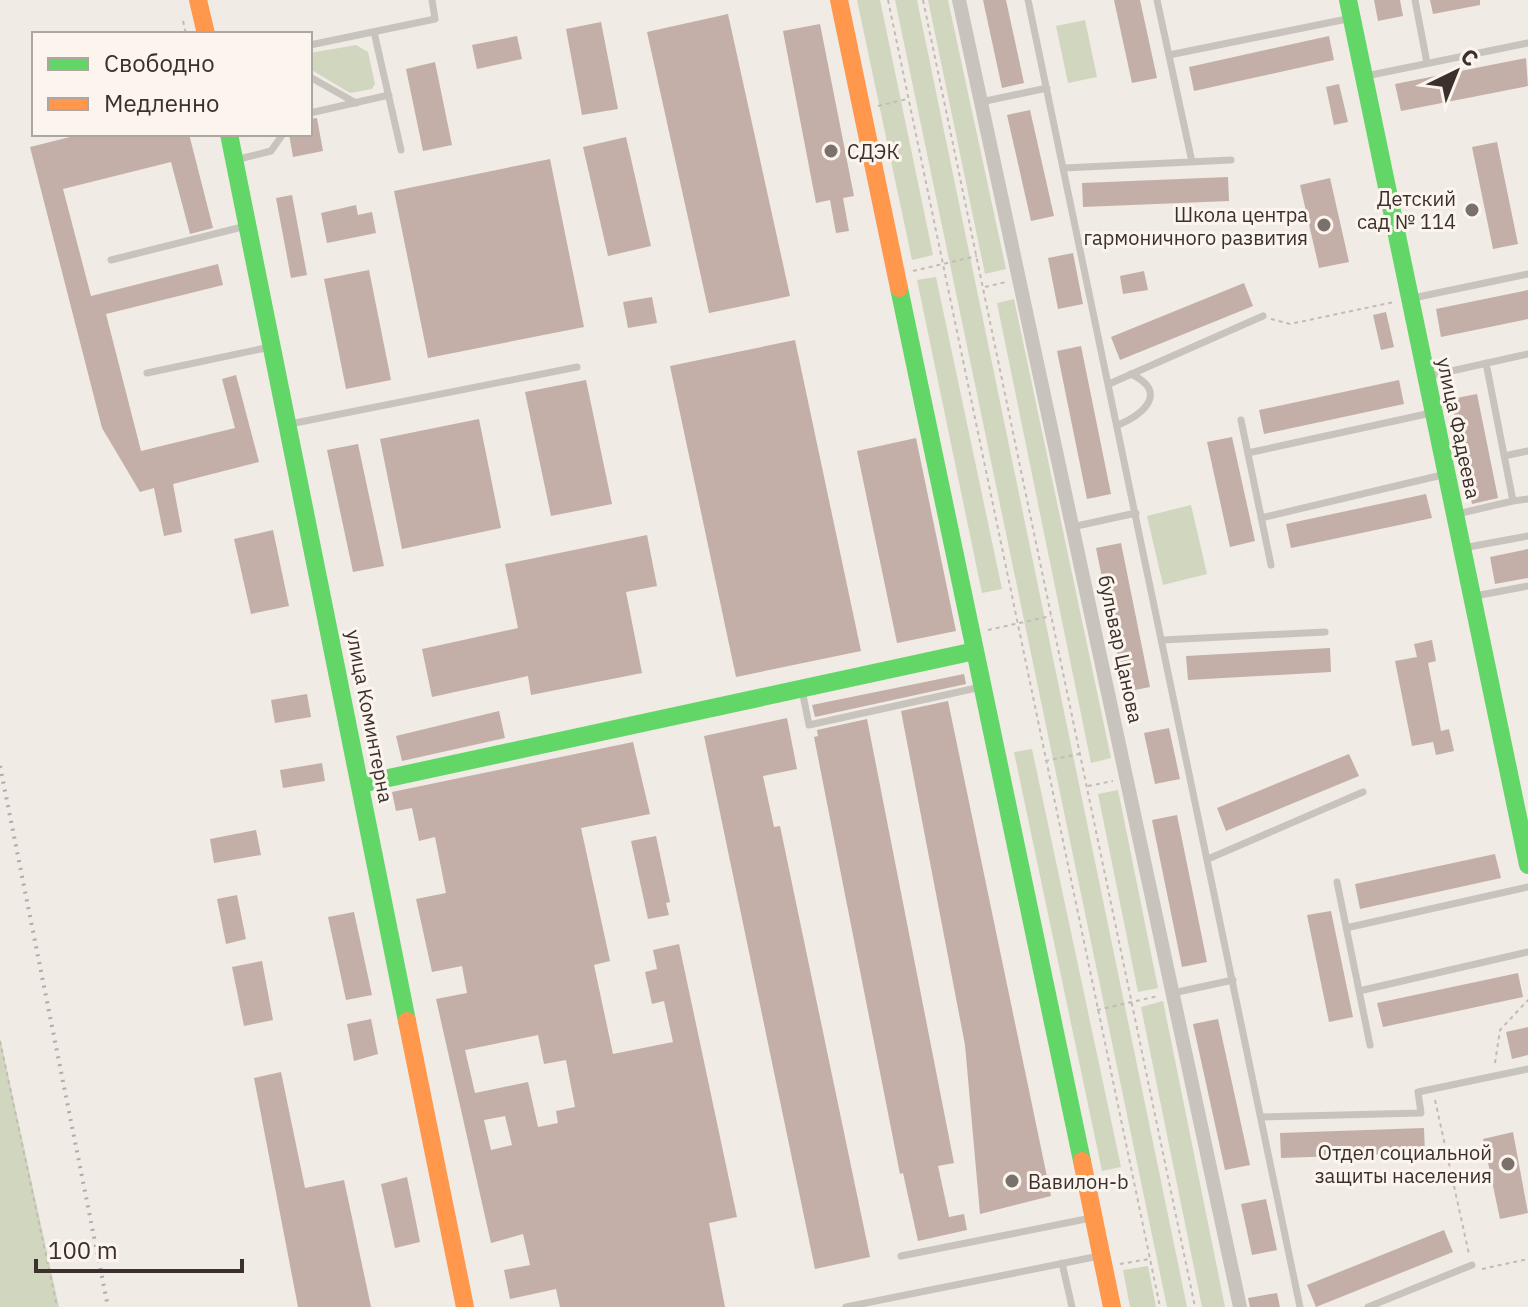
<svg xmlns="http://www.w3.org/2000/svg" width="1528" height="1307" font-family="'IBM Plex Sans',sans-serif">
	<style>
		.green { fill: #d1d6bf }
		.building { fill: #c3afa7; fill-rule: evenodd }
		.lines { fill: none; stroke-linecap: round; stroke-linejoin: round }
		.path { stroke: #c2bbb6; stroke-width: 2; stroke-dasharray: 4 4; stroke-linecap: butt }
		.lane { stroke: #c9c3be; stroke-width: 7 }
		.street { stroke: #c9c3be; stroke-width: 14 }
		.fast { stroke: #63d668; stroke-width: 18 }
		.slow { stroke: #ff974d; stroke-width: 18 }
		.rail { stroke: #b1aca8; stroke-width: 4; stroke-dasharray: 2 6; stroke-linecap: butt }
		.poi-dot { fill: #7a716c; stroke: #fbf5ee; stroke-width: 3 }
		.labels { text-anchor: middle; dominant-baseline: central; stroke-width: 6; stroke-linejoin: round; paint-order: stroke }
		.poi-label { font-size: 20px; fill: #3b302b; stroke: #fbf5ee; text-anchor: end }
		.street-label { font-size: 20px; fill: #3b302b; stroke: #fbf5ee }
	</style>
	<rect width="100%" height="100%" fill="#f0ebe5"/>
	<path class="green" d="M857 0H880L933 255 912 260Z
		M895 0H917L1187 1307H1167Z
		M928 0H948L1006 269 985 274Z
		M1085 20 1097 77 1068 83 1056 26Z
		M356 45 368 52 375 84 372 89 350 93 310 69V53Z
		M936 277 1002 589 982 593 917 280Z
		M1014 299 1111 758 1091 763 997 303Z
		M1191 505 1207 574 1163 585 1147 516Z
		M1032 749 1121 1167 1102 1171 1014 752Z
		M1118 790 1158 988 1138 992 1098 794Z
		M1163 1001 1225 1307H1202L1141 1007Z
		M0 1038 59 1307H0Z
		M1148 1266 1156 1307H1130L1123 1270Z"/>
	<path class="building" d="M983 0H1006L1024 83 1002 88Z
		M1114 0H1140L1157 78 1132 83Z
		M1374 0H1400L1403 16 1378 21Z
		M1430 0H1480V5L1433 14Z
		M728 14 790 296 709 313 647 32Z
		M601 22 618 109 582 115 566 29Z
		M820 24 854 196 843 198 849 231 836 233 830 200 816 203 783 31Z
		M517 36 522 59 477 69 472 45Z
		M1329 36 1334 60 1194 91 1189 67Z
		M1526 58 1528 86 1401 111 1395 84Z
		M435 62 452 145 423 151 406 69Z
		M1339 84 1348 122 1334 125 1326 87Z
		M1030 110 1054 216 1031 221 1007 115Z
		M317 118 323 151 293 157 289 134H310V119Z
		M82 134H189L213 228 190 234 171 162 63 189 91 296 218 264 223 285 106 314 141 451 235 428 222 379 236 375 259 462 173 484 182 532 164 536 154 488 140 492 102 428 30 147Z
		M626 137 651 246 608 256 583 147Z
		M1497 142 1518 244 1493 249 1472 147Z
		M550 159 584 327 428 358 394 191Z
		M1228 177 1229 201 1083 207 1082 183Z
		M1330 178 1349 262 1319 268 1300 185Z
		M292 195 307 275 291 278 276 198Z
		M356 205 358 215 372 212 376 233 327 243 321 213Z
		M1073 253 1083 304 1058 309 1048 258Z
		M369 270 391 380 346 389 324 279Z
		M1144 271 1148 290 1123 294 1120 276Z
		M1244 283 1253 306 1120 360 1111 337Z
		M1528 290V319L1441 337 1436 309Z
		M652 297 657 323 628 328 623 302Z
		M1386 312 1394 347 1381 350 1373 315Z
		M795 340 861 651 736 677 670 366Z
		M1081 346 1111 494 1087 499 1057 351Z
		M586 380 612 504 551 516 525 392Z
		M1399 380 1404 404 1264 434 1259 410Z
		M1477 394 1498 498 1472 504 1451 399Z
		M479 419 501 528 402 549 380 439Z
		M1232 437 1255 541 1230 547 1207 442Z
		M916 438 956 631 897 643 857 451Z
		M358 444 384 566 353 572 327 450Z
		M1426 494 1432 518 1291 548 1286 524Z
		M273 530 289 606 251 614 234 539Z
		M647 535 657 586 626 592 642 673 531 695 528 676 432 697 422 649 518 628 505 564Z
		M1121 543 1150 687 1125 692 1096 548Z
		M1528 549V578L1495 584 1490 557Z
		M1432 640 1436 661 1428 663 1441 731 1449 729 1454 751 1436 755 1433 742 1412 746 1395 661 1417 657 1414 644Z
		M1330 648 1331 672 1188 680 1186 656Z
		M964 674 966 684 815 717 812 705Z
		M307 694 311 717 275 723 271 700Z
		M948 701 1051 1196 980 1214 965 1045 901 711Z
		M499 711 505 738 402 761 396 736Z
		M787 718 797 769 763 776 774 827 780 826 870 1257 815 1269 704 736Z
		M867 719 954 1163 938 1166 949 1217 964 1214 967 1230 918 1241 903 1173 900 1174 814 737 818 736 817 730Z
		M1169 728 1180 779 1155 784 1144 733Z
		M633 742 650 814 581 828 610 961 594 965 613 1054 673 1042 664 1001 652 1004 645 972 657 969 653 950 679 944 737 1217 709 1223 725 1307H560L556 1289 510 1299 504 1270 530 1265 523 1234 491 1243 436 999 467 993 462 966 432 972 416 899 446 893 435 837 419 841 412 808 396 811 392 792ZM538 1035 544 1064 566 1060 575 1107 556 1111 558 1123 538 1127 528 1082 475 1093 465 1050ZM505 1116 512 1145 491 1150 484 1120Z
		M1349 754 1359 776 1226 831 1217 808Z
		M322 763 325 781 283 788 280 770Z
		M1177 815 1207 962 1182 967 1152 820Z
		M256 830 261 855 214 863 210 839Z
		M656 836 670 902 666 903 669 915 648 919 631 841Z
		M1495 854 1501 878 1360 909 1355 884Z
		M237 895 246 939 226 944 217 899Z
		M1331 911 1353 1017 1329 1022 1307 915Z
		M354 912 372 995 346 1000 328 917Z
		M262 961 273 1020 244 1026 232 967Z
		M1518 973 1523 997 1383 1027 1377 1003Z
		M371 1019 378 1054 354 1061 347 1024Z
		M1218 1019 1250 1165 1225 1170 1193 1024Z
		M1528 1027V1055L1512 1059 1506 1032Z
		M281 1072 305 1188 344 1180 371 1307H298L254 1078Z
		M1424 1128 1425 1153 1281 1158 1280 1133Z
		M1513 1132 1528 1213 1500 1219 1483 1139Z
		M407 1177 420 1242 395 1248 381 1184Z
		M1266 1199 1277 1250 1252 1255 1241 1204Z
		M1444 1230 1453 1252 1316 1307 1307 1285Z
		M1277 1293 1280 1307H1250L1248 1298Z"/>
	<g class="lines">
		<path class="path" d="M888 0 1160 1307
			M923 0 1195 1307
			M183 21 186 34
			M878 106 907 99
			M913 271 977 256
			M985 287 1006 282
			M1271 319 1290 324 1394 302
			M988 630 1051 616
			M1045 761 1079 754
			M1088 786 1113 781
			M1097 1010 1158 996
			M0 1041 57 1307
			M1495 1063 1500 1030 1528 1000
			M1435 1100 1469 1254
			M1120 1264 1149 1259
			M1482 1269 1528 1259"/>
		<path class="lane" d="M1028 0 1300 1307
			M1157 0 1192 162
			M1415 0 1427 63
			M374 32 401 150
			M310 45 435 19 432 0
			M1169 55 1347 19
			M1366 76 1528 43
			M310 77 356 103
			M981 102 1047 88
			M310 113 389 95
			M239 159 271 151 283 134
			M1064 168 1231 160
			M111 260 246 226
			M1413 298 1528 274
			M1486 363 1513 501 1528 499
			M147 373 270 347
			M1429 376 1528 354
			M1109 384 1263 316
			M1241 420 1271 565
			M290 424 577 367
			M1118 425C1144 414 1169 392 1131 374
			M1248 453 1431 413
			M1504 456 1528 451
			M1457 514 1513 501
			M1261 518 1442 475
			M1072 527 1136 513
			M1463 548 1528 536
			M1475 596 1528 586
			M1163 640 1325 632
			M802 690 809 725 981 687
			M1208 859 1363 792
			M1337 882 1370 1045
			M1346 928 1528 887
			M1359 991 1528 952
			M1173 993 1233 980
			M1261 1117 1421 1113 1418 1092 1528 1069
			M901 1256 1091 1218
			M1062 1263 1072 1307
			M846 1307 1099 1256
			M1368 1307 1472 1265"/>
		<path class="street" d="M959 0 1240 1307"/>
		<path class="fast" d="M1348 0 1528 865
			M229 134 407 1021
			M899 288 1082 1161
			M361 784 975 651"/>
		<path class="slow" d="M198 0 206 34
			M839 0 899 288
			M407 1021 465 1307
			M1082 1161 1112 1307"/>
		<path class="rail" d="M0 766 108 1307"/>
	</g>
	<g class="poi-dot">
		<circle cx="831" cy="151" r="8"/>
		<circle cx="1472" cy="210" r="8"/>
		<circle cx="1324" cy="225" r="8"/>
		<circle cx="1508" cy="1164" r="8"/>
		<circle cx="1012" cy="1181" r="8"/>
	</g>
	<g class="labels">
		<g class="poi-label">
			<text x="847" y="151" text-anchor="start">СДЭК</text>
			<text x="1456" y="198">Детский<tspan x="1456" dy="23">сад № 114</tspan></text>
			<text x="1308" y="214">Школа центра<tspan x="1308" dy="23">гармоничного развития</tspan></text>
			<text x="1492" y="1152">Отдел социальной<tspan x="1492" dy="23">защиты населения</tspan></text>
			<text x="1028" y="1181" text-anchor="start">Вавилон-b</text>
		</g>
		<g class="street-label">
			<text transform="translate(1459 428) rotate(78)">улица Фадеева</text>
			<text transform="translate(1121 649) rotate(78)">бульвар Цанова</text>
			<text transform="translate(370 716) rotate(79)">улица Коминтерна</text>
		</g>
	</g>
	<rect x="32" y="32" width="280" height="104" fill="#fbf5ee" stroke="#aea6a0" stroke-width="2"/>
	<rect x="48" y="58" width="40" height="12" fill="#63d668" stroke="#aea6a0" stroke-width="2"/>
	<text x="104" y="72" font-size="24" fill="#3b302b">Свободно</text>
	<rect x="48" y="98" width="40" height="12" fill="#ff974d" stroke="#aea6a0" stroke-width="2"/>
	<text x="104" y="112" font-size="24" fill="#3b302b">Медленно</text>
	<g transform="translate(1456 72) rotate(43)" stroke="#fbf5ee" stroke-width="6" paint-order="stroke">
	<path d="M0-6L14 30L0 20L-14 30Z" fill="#3b302b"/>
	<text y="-12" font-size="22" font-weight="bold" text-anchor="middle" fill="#3b302b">С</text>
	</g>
	<path d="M36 1259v12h206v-12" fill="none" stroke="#3b302b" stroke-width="4"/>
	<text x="48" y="1259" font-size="24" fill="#3b302b" stroke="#fbf5ee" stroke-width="6" paint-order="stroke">100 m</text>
</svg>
